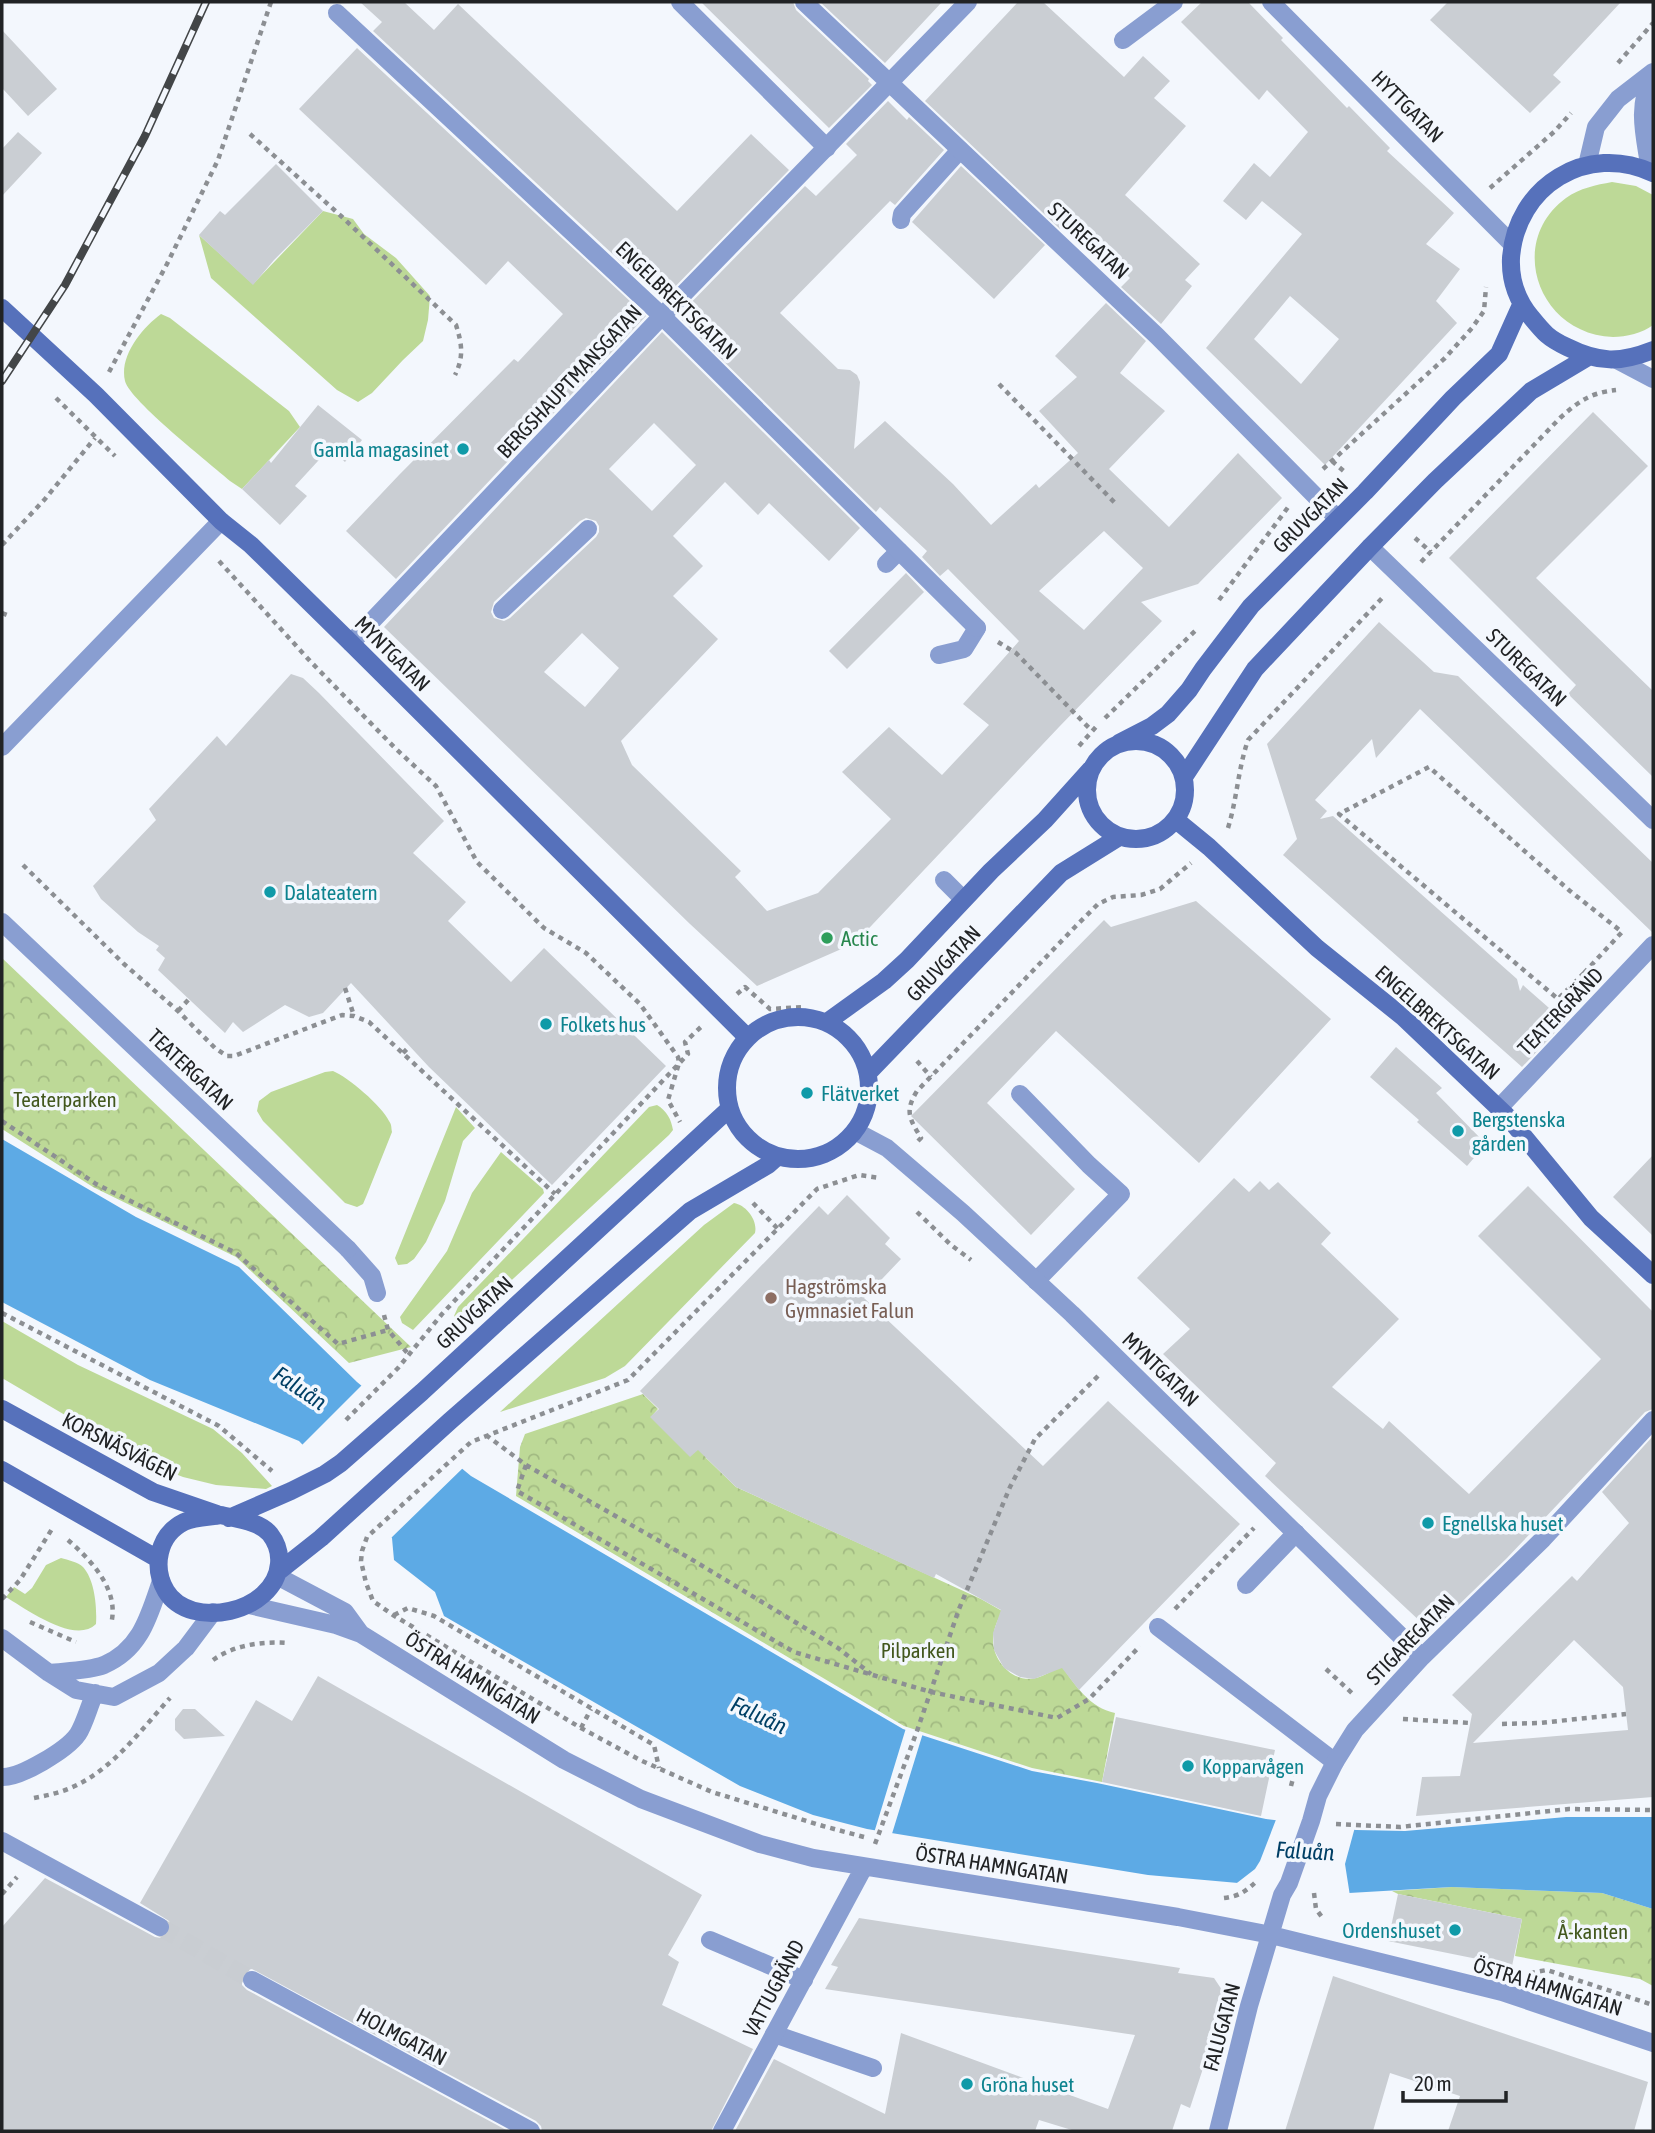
<svg xmlns="http://www.w3.org/2000/svg" width="1655" height="2133" font-family="'Asap Condensed',sans-serif">
	<style>
		.green { fill: #bdd997 }
		.park { fill: url(#park-crowns) }
		.water { fill: #5daae5 }
		.pier { fill: #f3f7fd }
		.building { fill: #caced3; fill-rule: evenodd }
		.lines { fill: none; stroke-linecap: round; stroke-linejoin: round }
		.street-tunnel { stroke: #c9cdd2; stroke-width: 18; stroke-dasharray: 18 9; stroke-linecap: butt }
		.path { stroke: #8c8f93; stroke-width: 4.5; stroke-dasharray: 5 5; stroke-linecap: butt }
		.lane { stroke: #899ed1; stroke-width: 18 }
		.street { stroke: #899ed1; stroke-width: 18 }
		.secondary { stroke: #5671bb; stroke-width: 18 }
		.rail-casing { stroke: #434648; stroke-width: 8 }
		.rail { stroke: #f3f7fd; stroke-width: 5; stroke-dasharray: 16; stroke-linecap: butt }
		.culture-dot { fill: #0f9aa8; stroke: #f3f7fd; stroke-width: 2.5 }
		.leisure-dot { fill: #2e9e5b; stroke: #f3f7fd; stroke-width: 2.5 }
		.education-dot { fill: #8d6e63; stroke: #f3f7fd; stroke-width: 2.5 }
		.labels { text-anchor: middle; dominant-baseline: central; stroke-width: 7; stroke-linejoin: round; paint-order: stroke }
		.street-label { font-size: 21px; fill: #212325; stroke: #f3f7fd }
		.culture-label { font-size: 21px; fill: #0d838f; stroke: #f3f7fd; text-anchor: start }
		.leisure-label { font-size: 21px; fill: #27864d; stroke: #f3f7fd; text-anchor: start }
		.park-label { font-size: 21px; fill: #42571d; stroke: #f3f7fd }
		.education-label { font-size: 21px; fill: #785e54; stroke: #f3f7fd; text-anchor: start }
		.water-label { font-size: 23px; font-style: italic; fill: #003f65; stroke: #f3f7fd }
	</style>
	<defs>
		<pattern id="park-crowns" width="20" height="18" patternUnits="userSpaceOnUse" patternTransform="scale(1.75)"><rect width="20" height="18" fill="#bdd997"/><path d="M2 6a3 3 0 1 1 6 0M12 15a3 3 0 1 1 6 0" fill="none" stroke="#a2ba82"/></pattern>
	</defs>
	<rect width="100%" height="100%" fill="#f3f7fd"/>
	<path class="green" d="M1612 182 1636 186 1653 195V325C1643 333 1626 337 1613 337 1538 334 1506 242 1566 198 1580 188 1596 185 1612 182Z
		M323 211 353 219 364 234 396 258 430 296 428 320 423 341 403 360 372 393 358 402 337 390 211 278 199 235 253 284Z
		M161 314 170 318 289 411 300 427 242 489 230 481C211 464 130 401 125 381 119 356 142 328 161 314Z
		M333 1071C348 1077 382 1106 389 1121 392 1125 391 1127 392 1132L366 1197 363 1204 357 1207 345 1203 263 1121 257 1111 259 1101 271 1092 325 1072Z
		M657 1105C667 1111 671 1119 673 1130L669 1135 462 1326 458 1325 454 1316 458 1307 649 1107Z
		M456 1107 475 1128 463 1141 445 1201 426 1242 414 1259 407 1264 398 1265 395 1258Z
		M501 1152 543 1189 544 1193 413 1330 402 1323 400 1317 447 1251 472 1193Z
		M734 1203C746 1205 758 1220 755 1233L625 1366 605 1378 500 1412 704 1225Z
		M2 1321 78 1365 213 1429 242 1453 272 1486 266 1489 216 1485 183 1477 145 1462 2 1378Z
		M61 1558C68 1560 78 1562 83 1567 95 1580 97 1608 96 1624 75 1645 26 1609 6 1597L14 1587 25 1594 32 1588 46 1565Z"/>
	<path class="park" d="M2 958 411 1347 349 1363 236 1257 93 1187 2 1129Z
		M643 1394 658 1409 651 1417 690 1456 709 1438 706 1458 736 1487 981 1599 1002 1611C999 1618 995 1625 994 1632 988 1655 1010 1684 1036 1678 1045 1676 1053 1670 1061 1665 1075 1685 1090 1708 1115 1713L1102 1782 1032 1768 904 1726 516 1496 520 1447 525 1434Z
		M1452 1887 1602 1893 1653 1909V1986L1640 1979 1515 1956 1522 1919 1398 1894 1392 1891Z"/>
	<path class="water" d="M2 1139 136 1217 239 1267 357 1382 471 1476 903 1729 1032 1771 1097 1783 1266 1819 1356 1830 1405 1831 1566 1817H1653V1909L1602 1893 1452 1887 1349 1893 1148 1875 867 1829 813 1815 740 1786 444 1616 435 1592 394 1560 392 1538 299 1441 150 1380 2 1302Z"/>
	<path class="pier" d="M364 1383 465 1466 389 1540 300 1447Z
		M906 1728 923 1733 891 1837 880 1835 874 1833Z
		M1277 1817 1355 1827 1345 1864 1350 1896 1233 1886 1255 1869 1260 1861Z"/>
	<path class="building" d="M360 2H404L434 30 458 4 677 211 751 134 789 170 662 300 373 31 382 22Z
		M701 2H793L796 10 869 79 868 81 872 85 829 128Z
		M820 2H942L885 63Z
		M1018 2H1043L1124 77 1143 56 1170 81 1154 98 1186 126 1125 195 1200 264 1185 280 1192 286 1161 324 1121 287 1130 278 1069 220 1060 229 925 101Z
		M1202 2H1248L1283 38 1281 40 1347 108 1349 106 1390 148 1387 151 1454 213 1426 244 1460 269 1436 301 1457 323 1325 465 1206 348 1302 234 1262 201 1246 220 1223 201 1254 163 1270 177 1308 132 1267 90 1259 100 1181 22ZM1290 296 1339 339 1301 384 1254 339Z
		M1448 2H1621L1553 75 1561 82 1530 113 1430 20Z
		M2 30 57 89 28 116 2 88Z
		M357 48 646 316 396 579 346 531 399 475 514 359 518 362 563 314 508 261 486 285 299 109Z
		M888 101 907 120 909 117 944 150 895 205 890 201 780 313 838 369 850 370 857 375 860 382 854 449 885 421 953 484 991 525 1036 484 1039 488 1078 453 1039 411 1077 377 1055 356 1106 303 1146 341 1120 373 1165 411 1109 469 1169 527 1238 453 1282 498 1198 584 1141 602 1162 621 1059 727 855 943 757 986 690 924 384 627 662 332 860 528 829 561 769 503 758 515 725 482 673 536 703 566 673 596 718 639 621 741 632 765 741 871 735 877 767 911 818 893 891 819 842 772 889 727 942 775 989 725 963 704 1019 641 948 569 940 576 922 557 927 551 880 507 876 512 678 316 805 186 816 196 857 155 846 144ZM654 423 696 465 652 511 609 469ZM586 518 596 521 599 526V532L596 537 510 618 504 621 494 618 491 612 494 602 580 521ZM1104 531 1143 568 1084 630 1039 591ZM582 633 619 668 585 707 544 672Z
		M18 132 42 153 2 196V149Z
		M276 164 323 211 274 260 253 285 199 235 220 211 225 215Z
		M961 166 1045 245 994 299 912 222Z
		M318 405 362 440 345 462 329 449 295 486 307 496 280 525 242 489 269 460 271 463Z
		M1593 412 1648 466 1536 578 1653 691V777L1568 694 1576 685 1449 558Z
		M906 573 924 592 847 669 829 651Z
		M1379 622 1434 672 1458 676 1653 863V933L1420 709 1376 758 1372 739 1315 800 1327 811 1320 819 1333 816 1517 979 1520 991 1523 985 1565 1022 1522 1067 1283 855 1297 839 1267 744Z
		M291 674 303 678 319 693 444 821 413 853 466 902 448 921 511 982 544 948 666 1066 552 1185 429 1067 351 983 323 1013 309 1017 285 1005 243 1032 233 1022 225 1033 158 970 165 958 156 950 159 946 138 932 101 899 93 886 156 820 149 809 217 736 226 746Z
		M1196 901 1331 1019 1199 1163 1056 1031 987 1103 1075 1189 1031 1235 911 1116 1104 920 1111 927Z
		M1396 1047 1442 1088 1436 1093 1486 1144 1467 1166 1417 1122 1419 1120 1370 1077Z
		M1653 1155V1236L1613 1197Z
		M1234 1178 1249 1192 1260 1181 1269 1190 1278 1182 1331 1233 1321 1244 1399 1319 1332 1387 1383 1429 1389 1421 1469 1494 1601 1359 1478 1236 1528 1186 1653 1312V1409L1645 1412 1507 1558 1436 1627 1424 1625 1265 1476 1276 1463 1163 1354 1190 1329 1137 1278Z
		M847 1195 890 1238 885 1244 901 1259 864 1298 1043 1466 1108 1401 1240 1524 1079 1690 1062 1668 1034 1679 1020 1677 1004 1668 994 1650 993 1633 1001 1610 936 1574 934 1578 736 1487 698 1450 690 1457 650 1417 659 1409 640 1391 819 1206 828 1215Z
		M1653 1436V1797L1416 1816 1422 1777 1460 1776 1472 1714 1452 1695 1572 1576 1577 1581 1629 1523 1602 1492ZM1574 1640 1623 1687 1628 1730 1473 1743Z
		M318 1676 702 1895 668 1955 679 1962 662 2005 753 2049 711 2131H542L541 2126 536 2121 252 1969 247 1970 242 1975V1985L247 1990 508 2131H2V1927L45 1878 155 1937 161 1938 166 1936 171 1927 169 1921 140 1903 256 1700 292 1721Z
		M183 1709H195L225 1736 184 1739 175 1730V1719Z
		M1116 1717 1275 1750 1261 1816 1102 1782Z
		M1398 1894 1522 1919 1512 1966 1388 1941Z
		M859 1918 1180 1968 1178 1973 1214 1978 1224 1993 1207 2038 1212 2041 1190 2108 1181 2104 1172 2131H1075L1039 2120 1035 2131H735L774 2059 885 2114 901 2033 1108 2109 1135 2035 825 1989 838 1967 831 1965Z
		M1333 1976 1648 2082 1634 2131H1448L1460 2096 1390 2073 1373 2131H1285Z"/>
	<g class="lines">
		<path class="street-tunnel" d="M160 1927 252 1980"/>
		<path class="path" d="M1618 63 1653 23
			M250 134 341 216 456 325C462 344 464 357 455 375
			M1490 188 1555 131 1571 113
			M109 372 167 264 218 160 271 2
			M999 384 1116 504
			M56 398 115 456
			M1332 461 1347 474
			M1323 469 1445 358 1472 328 1484 311 1486 287
			M1415 538 1431 552
			M2 545 45 499 95 438
			M219 561 310 661 395 748 436 786 477 862 544 928 586 953 640 1004 678 1057 679 1063 668 1100 680 1122
			M1421 562 1560 418C1579 401 1590 393 1616 390
			M1219 600 1289 506
			M2 613 7 615
			M998 642 1016 653 1092 731
			M1105 718 1197 629
			M1079 746 1096 727
			M1228 828C1237 799 1238 769 1248 740L1384 596
			M23 865 124 964 178 1011 215 1048 227 1056H234L342 1015 354 1016 369 1022 555 1194
			M1584 973 1622 932 1570 891 1429 767 1339 814 1558 999 1584 973 1588 977
			M345 988 354 1016
			M737 994 745 987 770 1009 805 1007
			M178 1011 189 999
			M403 1053 410 1046
			M917 1061 931 1077
			M2 1121 96 1184 236 1253 338 1344 388 1330
			M918 1141 921 1138C910 1119 904 1112 917 1091L1075 927 1098 904 1113 897 1141 895 1160 889 1191 863
			M753 1203 778 1229
			M917 1212 951 1245 971 1260
			M2 1313 219 1426 272 1471
			M384 1315 388 1330 409 1355
			M346 1420 398 1368 442 1314 688 1054 685 1042 702 1026
			M486 1435 526 1465 691 1559 838 1648 871 1674
			M526 1465 517 1491 794 1652 931 1692 1057 1718 1089 1699 1140 1646
			M68 1540C91 1560 120 1590 111 1624
			M2 1599 20 1580 52 1529
			M1175 1609 1254 1528
			M394 1615 408 1608 434 1616 654 1745 659 1768
			M30 1622 76 1642
			M213 1660C234 1645 262 1641 288 1643
			M1326 1669 1353 1694
			M1403 1719 1470 1723
			M1502 1724 1539 1723 1626 1714
			M581 1728 591 1709
			M1291 1786 1295 1771 1299 1765
			M34 1798C49 1795 63 1792 77 1785 114 1767 142 1729 170 1698
			M1336 1824 1400 1827 1569 1809 1653 1810
			M864 1837 823 1826 712 1792 640 1760 581 1728 393 1615 373 1601 366 1583 361 1561 362 1551 367 1537 471 1442 628 1380 817 1189 859 1175 880 1178
			M875 1844 917 1731 959 1609 1010 1487 1035 1439 1099 1375
			M1314 1893 1316 1909 1324 1920
			M2 1894 17 1877
			M1224 1898C1240 1896 1246 1891 1258 1880
			M1530 1973 1547 1970 1653 2005"/>
		<path class="lane" d="M680 2 827 148
			M1123 40 1174 2
			M901 220 902 214 960 150
			M886 564 899 551
			M939 655 964 649 977 628
			M944 880 963 899
			M1020 1094 1089 1165 1121 1194 1036 1281
			M348 1249 372 1276 377 1293
			M1246 1585 1296 1533
			M1158 1627 1335 1762
			M2 1638 49 1673 76 1690 114 1697 159 1673 186 1648 213 1612
			M49 1673C66 1671 88 1671 104 1665 141 1649 149 1616 161 1581
			M2 1777C20 1778 67 1750 78 1734 85 1723 89 1706 95 1693
			M710 1940 804 1980
			M774 2034 873 2068"/>
		<path class="street" d="M804 2 1157 336 1337 518
			M1271 2 1512 244
			M337 13 662 316 977 628
			M1587 165 1596 127 1618 99 1653 72
			M1650 171C1645 135 1636 110 1652 75
			M1617 360 1653 379
			M1370 547 1653 820
			M502 610 588 529
			M351 643 662 316 968 2
			M2 747 221 521
			M2 922 348 1249
			M1499 1108 1653 945
			M855 1131 887 1148 963 1213 1072 1314 1422 1657
			M277 1576 345 1612 361 1634
			M249 1605 336 1625 361 1634 564 1760 641 1799 760 1844 813 1858 1178 1917 1271 1935 1502 1992 1653 2043
			M2 1841 160 1927
			M252 1980 531 2131
			M722 2131 864 1867
			M1218 2131 1249 2006 1282 1895 1289 1883 1311 1821 1318 1796 1335 1762 1355 1730 1422 1657 1543 1539 1653 1420"/>
		<path class="secondary" d="M1653 173C1587 142 1516 186 1511 258 1510 280 1517 300 1531 317 1544 333 1548 338 1567 347 1599 363 1620 363 1653 350
			M2 308 96 395 221 521 251 545 351 643 747 1037
			M1087 790a49 49 0 1 1 98 0a49 49 0 1 1-98 0Z
			M1119 743 1152 726 1168 714 1189 690 1203 669 1251 606 1365 492 1453 398 1499 354 1521 305
			M1184 777 1255 669 1370 547 1435 481 1531 391 1588 357
			M1176 820 1209 847 1317 948 1403 1017 1507 1116 1591 1218 1653 1275
			M727 1088a71 71 0 1 1 142 0a71 71 0 1 1-142 0Z
			M827 1022 884 981 907 960 991 871 1045 820 1090 770
			M868 1073 1061 873 1119 837
			M2 1409 153 1492 217 1514
			M2 1470 158 1559
			M221 1515C236 1519 259 1521 270 1534 277 1543 280 1554 279 1564 275 1613 190 1631 166 1591 152 1567 158 1535 184 1522 194 1517 209 1517 221 1515Z
			M229 1518 291 1491 325 1474 341 1463 422 1392 729 1109
			M278 1572 321 1538 450 1421 690 1211 768 1165 777 1157"/>
		<defs>
			<path id="rail" d="M2 381 65 285 145 136 206 2"/>
		</defs>
		<use href="#rail" class="rail-casing"/>
		<use href="#rail" class="rail"/>
	</g>
	<g class="culture-dot">
		<circle cx="463" cy="449" r="7"/>
		<circle cx="270" cy="892" r="7"/>
		<circle cx="546" cy="1024" r="7"/>
		<circle cx="807" cy="1093" r="7"/>
		<circle cx="1458" cy="1131" r="7"/>
		<circle cx="1428" cy="1523" r="7"/>
		<circle cx="1188" cy="1766" r="7"/>
		<circle cx="1455" cy="1930" r="7"/>
		<circle cx="967" cy="2084" r="7"/>
	</g>
	<circle class="leisure-dot" cx="827" cy="938" r="7"/>
	<circle class="education-dot" cx="771" cy="1298" r="7"/>
	<g class="labels">
		<g class="street-label">
			<text transform="translate(1408 106) rotate(45)">HYTTGATAN</text>
			<text transform="translate(1089 240) rotate(43)">STUREGATAN</text>
			<text transform="translate(677 300) rotate(44)">ENGELBREKTSGATAN</text>
			<text transform="translate(569 381) rotate(-47)">BERGSHAUPTMANSGATAN</text>
			<text transform="translate(1310 515) rotate(-45)">GRUVGATAN</text>
			<text transform="translate(393 653) rotate(45)">MYNTGATAN</text>
			<text transform="translate(1527 667) rotate(44)">STUREGATAN</text>
			<text transform="translate(943 963) rotate(-46)">GRUVGATAN</text>
			<text transform="translate(1560 1011) rotate(-46)">TEATERGRÄND</text>
			<text transform="translate(1438 1022) rotate(42)">ENGELBREKTSGATAN</text>
			<text transform="translate(191 1069) rotate(43)">TEATERGATAN</text>
			<text transform="translate(474 1312) rotate(-43)">GRUVGATAN</text>
			<text transform="translate(1161 1369) rotate(44)">MYNTGATAN</text>
			<text transform="translate(120 1446) rotate(27)">KORSNÄSVÄGEN</text>
			<text transform="translate(1410 1639) rotate(-46)">STIGAREGATAN</text>
			<text transform="translate(473 1677) rotate(32)">ÖSTRA HAMNGATAN</text>
			<text transform="translate(992 1864) rotate(9)">ÖSTRA HAMNGATAN</text>
			<text transform="translate(1548 1986) rotate(17)">ÖSTRA HAMNGATAN</text>
			<text transform="translate(773 1988) rotate(-62)">VATTUGRÄND</text>
			<text transform="translate(1221 2027) rotate(-75)">FALUGATAN</text>
			<text transform="translate(402 2036) rotate(28)">HOLMGATAN</text>
		</g>
		<g class="culture-label">
			<text x="449" y="449" text-anchor="end">Gamla magasinet</text>
			<text x="284" y="892">Dalateatern</text>
			<text x="560" y="1024">Folkets hus</text>
			<text x="821" y="1093">Flätverket</text>
			<text x="1472" y="1119">Bergstenska<tspan x="1472" dy="24">gården</tspan></text>
			<text x="1442" y="1523">Egnellska huset</text>
			<text x="1202" y="1766">Kopparvågen</text>
			<text x="1441" y="1930" text-anchor="end">Ordenshuset</text>
			<text x="981" y="2084">Gröna huset</text>
		</g>
		<g class="leisure-label">
			<text x="841" y="938">Actic</text>
		</g>
		<g class="park-label">
			<text x="65" y="1099">Teaterparken</text>
			<text x="918" y="1650">Pilparken</text>
			<text x="1593" y="1931">Å-kanten</text>
		</g>
		<g class="education-label">
			<text x="785" y="1286">Hagströmska<tspan x="785" dy="24">Gymnasiet Falun</tspan></text>
		</g>
		<g class="water-label">
			<text transform="translate(300 1388) rotate(34)">Faluån</text>
			<text transform="translate(759 1715) rotate(25)">Faluån</text>
			<text transform="translate(1305 1851) rotate(3)">Faluån</text>
		</g>
	</g>
	<rect width="1655" height="2133" fill="none" stroke="#212325" stroke-width="7"/>
	<path d="M1403 2091v10h103v-10" fill="none" stroke="#212325" stroke-width="3.5"/>
	<text x="1414" y="2091" font-size="21" fill="#212325" stroke="#f3f7fd" stroke-width="5" paint-order="stroke">20 m</text>
</svg>
